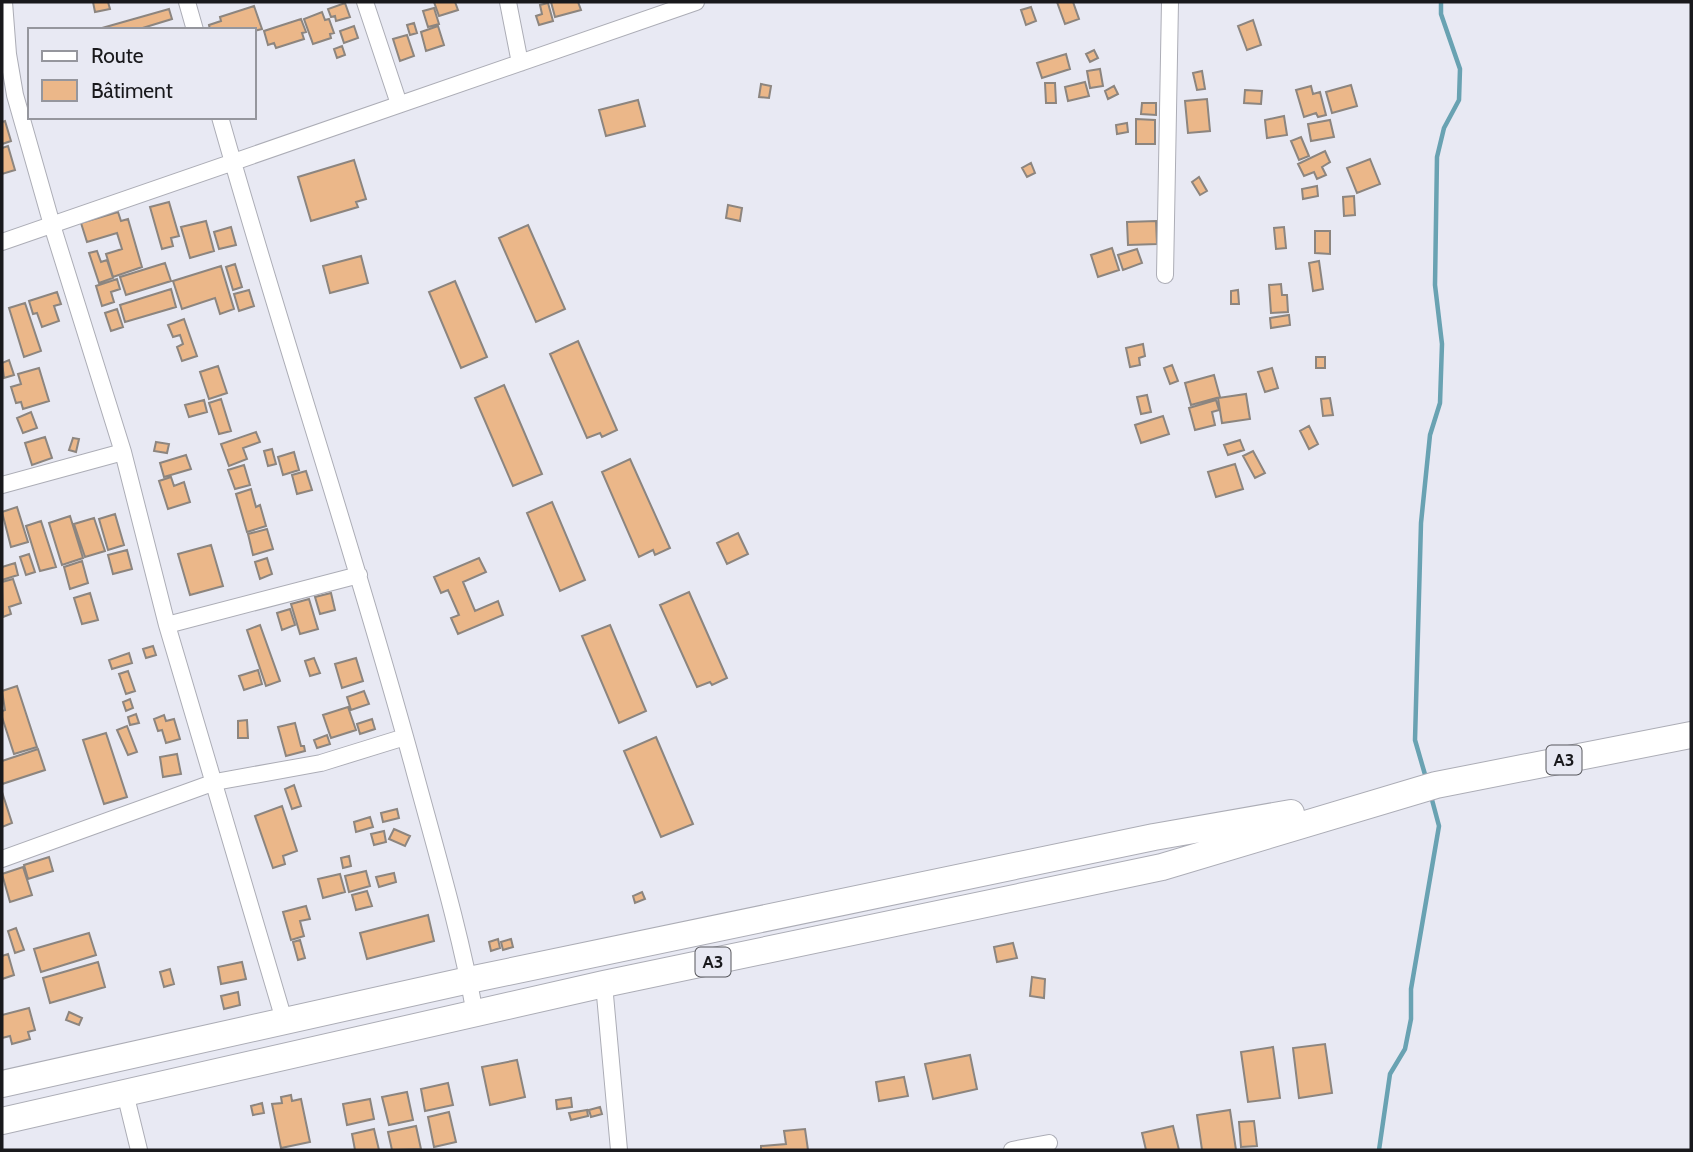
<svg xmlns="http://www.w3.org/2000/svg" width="1693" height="1152" font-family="Cabin,sans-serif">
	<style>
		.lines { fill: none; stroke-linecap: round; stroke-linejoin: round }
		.stream { stroke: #69a2b2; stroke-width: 4.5 }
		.building { fill: #ebb789; stroke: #8c857f; stroke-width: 2 }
		.minor-casing { stroke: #acadb6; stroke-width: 18 }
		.trunk-casing { stroke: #acadb6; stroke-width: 28 }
		.minor { stroke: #fff; stroke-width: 16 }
		.trunk { stroke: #fff; stroke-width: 26 }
		.labels { text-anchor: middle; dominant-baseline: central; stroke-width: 6; stroke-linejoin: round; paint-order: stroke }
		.shield { fill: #e8e9f3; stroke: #57575c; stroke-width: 2 }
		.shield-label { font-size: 18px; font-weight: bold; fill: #19191c }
	</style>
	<rect width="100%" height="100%" fill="#e8e9f3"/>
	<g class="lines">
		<path class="stream" d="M1426 778 1415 740 1421 523 1430 435 1440 403 1442 344 1435 285 1437 157 1444 128 1459 100 1460 69 1441 14V2
			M1379 1150 1390 1074 1405 1049 1411 1019V989L1439 826 1431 796"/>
	</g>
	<path class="building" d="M93 2H108L110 9 95 12Z
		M434 2H455L458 10 439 16Z
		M551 2H578L581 10 555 17Z
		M1057 2H1073L1079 19 1065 24Z
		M345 3 350 17 336 21 335 16 331 17 328 9Z
		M548 3 553 21 539 25 536 16 542 14 540 5Z
		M254 6 262 29 254 31 210 30 209 25 221 21 220 17Z
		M1031 7 1036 21 1026 25 1021 10Z
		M434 8 439 24 428 27 423 11Z
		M169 9 172 19 136 30 102 28Z
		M322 12 325 20 329 19 334 33 330 34 331 38 313 44 304 19Z
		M301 19 306 32 302 33 304 39 276 48 274 43 268 45 264 31Z
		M1253 20 1261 45 1247 50 1238 26Z
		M414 23 417 33 410 35 407 25Z
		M354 26 358 38 344 43 340 31Z
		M438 26 444 45 426 51 421 32Z
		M407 35 414 56 400 61 393 39Z
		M342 46 345 55 337 58 334 49Z
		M1094 50 1098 58 1090 62 1086 54Z
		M1066 54 1070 69 1042 78 1037 63Z
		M1100 69 1103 86 1090 88 1087 71Z
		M1202 71 1205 89 1197 90 1193 73Z
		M1085 82 1089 96 1068 101 1065 87Z
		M1045 83H1055L1056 103H1046Z
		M761 84 771 86 769 98 759 97Z
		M1351 85 1357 106 1332 113 1326 92Z
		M1114 86 1118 94 1108 99 1105 91Z
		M1311 86 1313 94 1320 92 1326 115 1318 117 1316 113 1304 117 1296 90Z
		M1245 90 1262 91 1261 104 1244 103Z
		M1207 99 1210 131 1188 133 1185 101Z
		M638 100 645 126 606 136 599 110Z
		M1142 103H1156V115L1141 114Z
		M1284 116 1287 135 1267 138 1265 120Z
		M1136 119 1155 120V144H1136Z
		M1330 120 1334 137 1311 141 1308 124Z
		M5 121 11 141 2 144V122Z
		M1127 123 1128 132 1117 134 1116 125Z
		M1301 137 1309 156 1299 160 1291 141Z
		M8 146 15 170 2 174V148Z
		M1325 151 1330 162 1322 167 1326 175 1317 179 1314 172 1304 176 1298 164Z
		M1370 159 1380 184 1357 193 1347 168Z
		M354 160 366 199 356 202 358 207 311 221 298 177Z
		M1031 163 1035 173 1027 177 1022 168Z
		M1199 177 1207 191 1200 195 1192 182Z
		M1317 186 1318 196 1303 199 1302 189Z
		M1354 196 1355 215 1344 216 1343 197Z
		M169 202 179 236 171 238 173 246 162 249 150 207Z
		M728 205 742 208 740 221 726 218Z
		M118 212 121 221 128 219 142 267 113 277 106 254 122 249 117 233 87 242 81 223Z
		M206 221 214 251 190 258 181 227Z
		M1156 221 1157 244 1128 245 1127 222Z
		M528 225 565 309 536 322 499 238Z
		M231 227 236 245 219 249 214 232Z
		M1284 227 1286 248 1276 249 1274 228Z
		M1315 231H1330V254L1315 253Z
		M1112 248 1119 270 1098 277 1091 255Z
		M1137 249 1142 263 1123 270 1118 255Z
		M97 251 101 262 107 260 113 278 99 283 89 253Z
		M361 256 368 283 330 293 323 266Z
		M1319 261 1323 289 1313 291 1309 263Z
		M165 263 171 281 126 295 120 277Z
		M235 264 242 287 233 290 226 267Z
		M221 266 234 309 220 314 215 298 182 309 173 281Z
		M117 279 120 289 111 292 114 302 102 306 96 286Z
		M455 281 487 357 461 368 429 292Z
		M1281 284 1282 295H1287L1288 312 1271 313 1269 285Z
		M171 289 176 307 125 322 120 305Z
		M249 290 254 306 239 311 234 294Z
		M1238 290 1239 304H1231V291Z
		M57 292 61 304 54 306 59 321 42 327 37 313 33 314 29 301Z
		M25 303 41 351 24 357 9 308Z
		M117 309 123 327 111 331 105 313Z
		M1289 315 1290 325 1271 328 1270 318Z
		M184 319 197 356 182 361 177 347 183 344 180 335 173 337 168 325Z
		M578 341 617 430 602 437 600 433 587 438 550 354Z
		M1143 344 1145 356 1139 358 1140 365 1130 367 1126 348Z
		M1316 357H1325V368H1316Z
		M9 360 14 375 4 378 2 363Z
		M1172 365 1178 381 1170 384 1164 368Z
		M218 366 227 393 209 399 200 372Z
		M39 368 49 401 23 409 21 402 16 403 11 387 21 384 18 374Z
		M1272 368 1278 388 1265 392 1258 372Z
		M1214 375 1220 397 1191 405 1185 383Z
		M504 385 542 474 513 486 475 398Z
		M1246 394 1250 419 1222 423 1218 398Z
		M1147 395 1151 412 1141 414 1137 397Z
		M1330 398 1333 415 1323 416 1321 399Z
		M221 399 231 431 219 434 209 403Z
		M204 400 207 412 189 417 185 405Z
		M1216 400 1219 410 1212 412 1215 425 1195 430 1189 408Z
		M31 412 37 428 23 433 17 418Z
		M1163 416 1169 434 1141 443 1135 425Z
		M1309 426 1318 444 1309 449 1300 431Z
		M256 432 260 442 243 448 247 459 229 466 221 444Z
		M45 437 52 458 32 465 25 443Z
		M73 438 79 439 76 452 69 450Z
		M1240 440 1244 450 1228 455 1224 445Z
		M156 442 169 444 167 453 154 451Z
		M272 449 276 464 268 466 264 451Z
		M1253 451 1265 473 1255 478 1243 456Z
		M294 452 299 470 283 475 278 457Z
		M186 455 191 469 164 477 160 463Z
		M630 459 670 548 655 555 653 550 639 557 602 472Z
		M1235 464 1243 489 1216 497 1208 472Z
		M244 465 250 485 235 489 228 470Z
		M306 471 312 490 297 494 292 475Z
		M171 477 174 486 184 482 190 502 168 509 159 481Z
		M251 489 256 507 260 505 266 526 247 532 236 494Z
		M552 502 585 580 560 591 527 513Z
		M17 507 28 542 11 547 2 512Z
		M115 514 124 545 108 550 99 519Z
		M70 516 83 558 62 565 49 523Z
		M94 518 105 551 85 557 74 524Z
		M41 521 56 567 40 571 26 526Z
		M267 529 273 549 253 555 248 534Z
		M738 533 748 554 727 564 717 543Z
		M211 545 223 586 190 595 178 554Z
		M127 550 132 569 113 574 108 555Z
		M29 554 35 572 26 575 20 557Z
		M267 558 272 574 260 579 255 562Z
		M479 558 486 572 463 582 475 611 498 601 503 615 458 634 451 618 459 615 448 590 441 593 434 577Z
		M82 561 88 583 70 589 64 567Z
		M15 563 18 575 2 580V567Z
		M13 579 21 603 9 607 11 614 3 617 2 582Z
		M689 592 727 678 712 685 710 682 697 687 660 605Z
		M90 593 98 620 82 624 74 598Z
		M331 593 335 610 320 614 315 597Z
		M309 599 318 629 300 634 291 604Z
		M290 609 295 625 282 630 277 613Z
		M260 625 280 681 266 686 247 630Z
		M610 625 646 711 619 723 582 636Z
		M153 646 156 655 146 658 143 649Z
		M129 653 132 663 112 669 109 660Z
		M314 658 320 673 310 676 305 661Z
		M356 658 363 681 342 688 335 664Z
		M258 670 262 684 244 690 239 676Z
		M128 671 135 691 126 694 119 674Z
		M17 686 37 747 14 754 2 717V711L5 710 2 691Z
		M364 691 369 704 351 710 347 697Z
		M130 699 133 708 126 711 123 702Z
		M348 707 356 730 331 738 323 715Z
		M136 714 139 723 130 725 128 717Z
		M164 715 166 721 174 719 180 739 166 743 162 730 158 731 154 719Z
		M372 719 375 729 360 734 357 724Z
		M247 720 248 738H238V721Z
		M295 723 301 746H304L305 751 286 756 278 727Z
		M127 726 137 752 128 755 117 730Z
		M106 733 127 797 104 804 83 740Z
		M327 735 330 744 317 748 314 740Z
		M656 737 693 824 661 837 624 751Z
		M38 749 45 770 2 784V761Z
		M177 754 181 774 163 777 160 757Z
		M294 785 301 806 292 809 285 789Z
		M2 792 12 823 2 827Z
		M282 806 297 851 283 856 285 864 273 868 255 816Z
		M397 809 399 818 383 822 381 813Z
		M370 817 373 827 356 832 354 822Z
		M394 829 410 836 405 846 389 839Z
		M384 831 386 842 374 845 371 834Z
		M349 856 351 866 343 868 341 858Z
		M49 857 53 871 28 879 24 865Z
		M23 867 32 895 10 902 2 874Z
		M366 871 370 886 349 892 345 876Z
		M394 873 396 882 379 887 376 877Z
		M340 874 345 892 323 898 318 879Z
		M367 891 372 906 356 910 352 895Z
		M642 892 645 899 635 903 633 896Z
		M306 906 310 919 300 921 304 936 291 940 283 912Z
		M428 915 434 941 367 959 360 933Z
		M16 928 24 950 15 953 8 931Z
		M89 933 96 955 41 972 34 949Z
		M498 939 500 948 491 951 489 942Z
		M511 939 513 947 503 950 501 942Z
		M300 940 305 958 298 960 293 942Z
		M1013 943 1017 958 997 962 994 947Z
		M8 954 14 975 2 979V956Z
		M98 962 105 987 50 1003 43 978Z
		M242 962 246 979 221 984 218 967Z
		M170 969 174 984 164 987 160 972Z
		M1032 977 1045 979 1044 998 1030 996Z
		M238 992 240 1005 224 1009 221 996Z
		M29 1008 35 1030 28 1032 30 1039 12 1044 10 1036 2 1038V1015Z
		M69 1012 82 1018 79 1025 66 1020Z
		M1325 1044 1332 1093 1299 1098 1293 1048Z
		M1273 1047 1280 1098 1248 1102 1241 1052Z
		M970 1055 977 1089 933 1099 925 1064Z
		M517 1060 525 1097 490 1105 482 1067Z
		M904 1077 908 1096 879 1101 876 1082Z
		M448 1083 453 1105 425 1111 421 1089Z
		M407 1092 413 1120 389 1125 382 1097Z
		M291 1095 292 1101 301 1099 310 1142 281 1148 272 1104 282 1103 281 1097Z
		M571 1098 572 1107 557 1109 556 1100Z
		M370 1099 374 1119 347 1125 343 1104Z
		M262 1103 264 1113 253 1115 251 1106Z
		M600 1107 602 1114 591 1117 589 1110Z
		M587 1110 588 1116 571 1120 569 1113Z
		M1230 1110 1236 1150H1202L1197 1115Z
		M449 1112 456 1142 434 1147 428 1117Z
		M1254 1121 1257 1146 1241 1147 1239 1122Z
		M416 1126 421 1149 392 1150 388 1132Z
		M1173 1126 1179 1150H1146L1142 1133Z
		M374 1129 379 1150H355L352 1134Z
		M805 1129 808 1150H761V1146L786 1144 784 1131Z"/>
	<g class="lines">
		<defs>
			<path id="minor" d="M4 2 8 54 15 95 52 225 123 452 167 625 284 1020
				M187 2 195 30
				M365 2 399 104
				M508 2 520 63
				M220 117C281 333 353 546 412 762 434 844 460 930 475 1014
				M2 242 696 2
				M1165 275 1170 2
				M2 485 123 452
				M167 625 359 575
				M2 859 215 782 321 763 405 737
				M604 984 619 1150
				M125 1093 139 1150
				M1012 1150 1049 1143"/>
			<path id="trunk" d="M2 1084 469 980 1154 837 1291 813
				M2 1121 604 984 1162 867 1436 785 1691 735"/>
		</defs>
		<use href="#minor" class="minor-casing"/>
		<use href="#trunk" class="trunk-casing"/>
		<use href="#minor" class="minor"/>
		<use href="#trunk" class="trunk"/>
	</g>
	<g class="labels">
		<g class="shield">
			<rect x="1546.5" y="745.5" width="35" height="29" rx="5"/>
			<rect x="695.5" y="947.5" width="35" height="29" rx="5"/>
		</g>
		<g class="shield-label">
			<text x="1564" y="760">A3</text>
			<text x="713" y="962">A3</text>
		</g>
	</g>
	<rect width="1693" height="1152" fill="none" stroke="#19191c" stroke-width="7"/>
	<rect x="28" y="28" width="228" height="91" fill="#e8e9f3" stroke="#95969d" stroke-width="2"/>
	<rect x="42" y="51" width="35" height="10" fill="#ffffff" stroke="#95969d" stroke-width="2"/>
	<text x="91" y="63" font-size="21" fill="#19191c">Route</text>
	<rect x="42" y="80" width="35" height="21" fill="#ebb789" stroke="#95969d" stroke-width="2"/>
	<text x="91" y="98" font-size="21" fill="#19191c">Bâtiment</text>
</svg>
